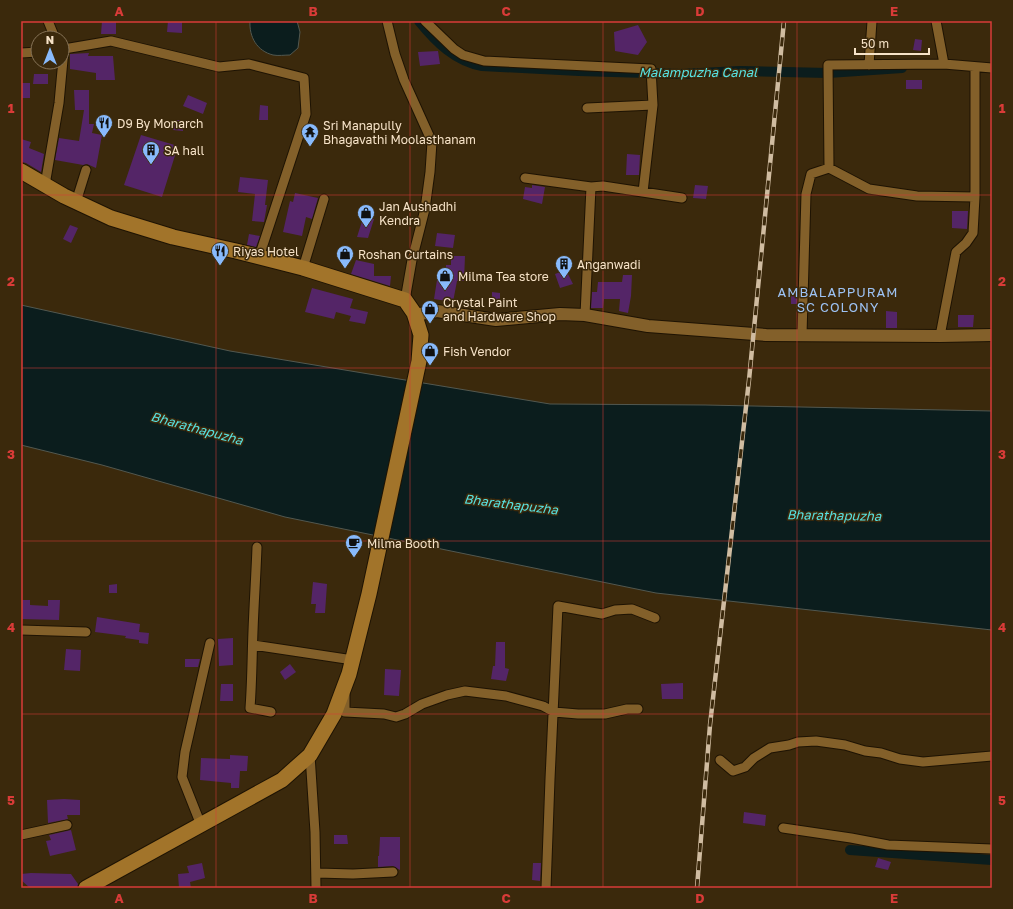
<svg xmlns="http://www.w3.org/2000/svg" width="1013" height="909" font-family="'Golos Text',sans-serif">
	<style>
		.water { fill: #0b1d1d; stroke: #525850 }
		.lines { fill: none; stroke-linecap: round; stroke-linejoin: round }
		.canal { stroke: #0b1d1d; stroke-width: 10 }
		.building { fill: #542567 }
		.minor-casing { stroke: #1e1303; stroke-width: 11 }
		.tertiary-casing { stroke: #1e1303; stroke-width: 14 }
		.primary-casing { stroke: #1e1303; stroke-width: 17 }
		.minor { stroke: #83602a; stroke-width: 9 }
		.tertiary { stroke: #83602a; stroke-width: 12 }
		.primary { stroke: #a2742a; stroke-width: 15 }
		.rail-casing { stroke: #d0bca1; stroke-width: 4.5 }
		.rail { stroke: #3b290c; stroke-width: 3; stroke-dasharray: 9; stroke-linecap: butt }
		.grid { fill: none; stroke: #d93b38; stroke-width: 1; stroke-opacity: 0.55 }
		.labels { text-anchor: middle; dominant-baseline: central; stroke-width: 3; stroke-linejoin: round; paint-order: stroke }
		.poi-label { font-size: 12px; fill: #f7e3c8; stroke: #3b290c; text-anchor: start }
		.water-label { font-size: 13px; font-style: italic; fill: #57e1e1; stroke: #3b290c }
		.neighbourhood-label { font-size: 13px; letter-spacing: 1px; fill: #9dc2f3; stroke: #3b290c }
		.neatline { fill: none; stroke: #d93b38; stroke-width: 1.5 }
		.grid-label { font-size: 13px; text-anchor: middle; font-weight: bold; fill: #d93b38 }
	</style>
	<rect width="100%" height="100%" fill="#3b290c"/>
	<path class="water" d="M250 21H297L300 32 298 48 290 55C285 55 278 56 273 55 257 51 249 37 250 21Z
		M21 305 230 351 550 404 705 405 992 411V630L656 593 285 517 102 465 21 445Z"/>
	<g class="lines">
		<path class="canal" d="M419 21C436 42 455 61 482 66L579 71 681 74 740 71 828 73 902 68
			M850 850 992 860"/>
	</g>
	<path class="building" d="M102 21H116V34H101Z
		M168 21H182V33L167 32Z
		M638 25 647 42 638 55 615 51 614 32Z
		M915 39 922 40 921 51 913 50Z
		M438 51 440 64 420 66 418 52Z
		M89 53 88 56H113L115 80H96V73L70 69V54Z
		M34 74H48V84H33Z
		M906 80H922V89H906Z
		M21 83H30V98H21Z
		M74 90H89V124H94L92 133 102 135 96 168 87 164 83 165 55 160 59 138 79 141 84 110H75Z
		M188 95 207 103 203 114 183 106Z
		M260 105 268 106V120H259Z
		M173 120H183V131L173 130Z
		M141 135 178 146 162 197 124 185Z
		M21 139 31 142 29 148 44 154 41 172 26 163 21 162Z
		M627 154 640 155 639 175H626Z
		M240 177 268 180 265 205H267L264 222 252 221 255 194 238 192Z
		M532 185 545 187 542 204 523 199 525 187 532 188Z
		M695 185 708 186 706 199 693 198Z
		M295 193 318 198 312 219 306 217 302 236 283 232 290 201 293 202Z
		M952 211H968L967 229 952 228Z
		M363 218 374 219 368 238 357 237Z
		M70 225 78 228 71 243 63 239Z
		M437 233 455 235 453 248 435 246Z
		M249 234 260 236 256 247 247 245Z
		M451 256H465L464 281H457L453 302 434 299 437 280 446 281V265H451Z
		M356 260 374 264V276H391L390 286 351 274Z
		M566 270 573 284 560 288 555 274Z
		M623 275H632L631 296 628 313 619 311 620 299H604L603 308H591L592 292H597L598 282H622Z
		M312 288 353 299 350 308 368 312 365 324 349 321 351 316 336 312 334 319 305 312Z
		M492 292 500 293V302H492Z
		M791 295H797V304H791Z
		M886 311 897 312V328H886Z
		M958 315H974L973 327H958Z
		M313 582 327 584 325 613H315L316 604H311Z
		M117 584V593H109V585Z
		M21 600H30V605L48 606V600H60L59 620 21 619Z
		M97 617 140 624 139 632 149 633 148 644 139 643V640L125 638 126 636 95 632Z
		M233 638V665L219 666 218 639Z
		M496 642H505V668L509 669 506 681 491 679 493 666H495Z
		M66 649 81 650 80 671 64 670Z
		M185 659H200L198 667H185Z
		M290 664 296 672 285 680 280 672Z
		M385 669 401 670 399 696 384 695Z
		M683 683V699H662L661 684Z
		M221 684H233V701H220Z
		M230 755 248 756 247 771H240L239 788H231V783L200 780 201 758 230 759Z
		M64 799 80 800V815H67L68 819 48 823 47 800Z
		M744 812 766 815 765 826 743 823Z
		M71 830 76 850 50 856 46 841 51 840 49 835Z
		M334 835H347L348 844H334Z
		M380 837H400V870L393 866 378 867V856H379Z
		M878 858 891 862 888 870 875 867Z
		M202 863 205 878 190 882 191 888H179L178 874 189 873 187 866Z
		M533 863H541L540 881 532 880Z
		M31 873 71 874 78 884 77 888H30L21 880V874Z"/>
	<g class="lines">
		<defs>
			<path id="minor" d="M48 21 55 38
				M387 21 395 54 404 80 432 142 430 172 425 209 412 260 405 300
				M425 21 454 49 463 55 484 61 651 69 653 105
				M936 21 944 64 992 68
				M21 53 38 52
				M869 65 872 21
				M975 67V197
				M587 108 653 105 643 192
				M829 168 869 189 917 196 975 197 973 233 966 243 956 252 940 336
				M525 178 591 187 585 315
				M45 185 59 103 64 49 111 41 219 67 249 64 304 78 306 114 259 257
				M591 187 603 186 682 198
				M76 202 86 170
				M303 268 324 199
				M802 335 806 194 811 174 829 168 828 65 944 64
				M257 547C256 575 254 603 253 631 252 656 252 682 250 708L271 712
				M21 630 86 632
				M253 645 353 660
				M345 695V712L384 714 396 717 405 714 422 704 447 695 465 691 506 696 543 706 554 712 578 714H605L627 709H638
				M310 755 315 832 316 888
				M720 760 733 771 745 767 754 758 770 748 789 745 798 742 816 741 845 745 865 751 881 753 900 759 923 762 992 756
				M201 825 182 777 185 752 210 643
				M783 828 851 838 888 845 992 849
				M21 835 67 825
				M317 873 353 874 393 872
				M546 888 550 779 558 606 602 614 615 610 632 609 655 618"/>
			<path id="tertiary" d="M415 315 437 311 496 320 560 314 585 315 648 326 766 335 940 336 992 335"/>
			<path id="primary" d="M21 171 64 196 111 218 173 237 236 251 303 268 405 300 414 313 421 335 419 361 369 594 349 674 334 714 310 755 282 780 86 888"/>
		</defs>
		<use href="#minor" class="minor-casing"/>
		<use href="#tertiary" class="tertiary-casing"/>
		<use href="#primary" class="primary-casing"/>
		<use href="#minor" class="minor"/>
		<use href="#tertiary" class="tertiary"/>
		<use href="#primary" class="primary"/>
		<defs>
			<path id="rail" d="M697 888 710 725 749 380 784 21"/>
		</defs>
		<use href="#rail" class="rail-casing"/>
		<use href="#rail" class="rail"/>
	</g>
	<path class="grid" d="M216 21V888M410 21V888M603 21V888M797 21V888M21 195H992M21 368H992M21 541H992M21 714H992"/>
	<defs>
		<symbol id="restaurant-pin" viewBox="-11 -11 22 30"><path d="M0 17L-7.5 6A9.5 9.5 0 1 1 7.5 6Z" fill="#88bafc" stroke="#3b290c"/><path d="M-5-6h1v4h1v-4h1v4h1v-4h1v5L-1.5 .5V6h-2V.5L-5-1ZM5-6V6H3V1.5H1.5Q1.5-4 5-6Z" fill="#111"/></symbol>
		<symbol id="temple-pin" viewBox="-11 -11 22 30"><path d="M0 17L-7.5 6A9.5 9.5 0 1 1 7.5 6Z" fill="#88bafc" stroke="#3b290c"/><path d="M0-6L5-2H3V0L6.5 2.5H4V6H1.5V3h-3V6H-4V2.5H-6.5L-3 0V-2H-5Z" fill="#111"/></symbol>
		<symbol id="building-pin" viewBox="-11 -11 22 30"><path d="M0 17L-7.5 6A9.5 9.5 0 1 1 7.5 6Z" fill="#88bafc" stroke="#3b290c"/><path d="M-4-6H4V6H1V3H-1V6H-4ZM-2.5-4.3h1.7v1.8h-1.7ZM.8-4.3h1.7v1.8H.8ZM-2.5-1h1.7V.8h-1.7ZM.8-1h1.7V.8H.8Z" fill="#111"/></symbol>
		<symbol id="shop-pin" viewBox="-11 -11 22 30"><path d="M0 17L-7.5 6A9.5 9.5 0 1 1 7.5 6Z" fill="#88bafc" stroke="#3b290c"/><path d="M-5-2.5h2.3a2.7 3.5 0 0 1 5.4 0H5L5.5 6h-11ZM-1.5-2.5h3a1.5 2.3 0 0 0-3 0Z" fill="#111"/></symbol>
		<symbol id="cafe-pin" viewBox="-11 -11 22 30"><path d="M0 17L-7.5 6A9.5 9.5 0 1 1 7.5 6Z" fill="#88bafc" stroke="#3b290c"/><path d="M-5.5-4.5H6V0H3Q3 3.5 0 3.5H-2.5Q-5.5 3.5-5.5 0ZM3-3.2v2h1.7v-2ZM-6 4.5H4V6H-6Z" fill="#111"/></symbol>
	</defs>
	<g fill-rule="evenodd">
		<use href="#restaurant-pin" x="94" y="113" width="20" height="27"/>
		<use href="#temple-pin" x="300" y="122" width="20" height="27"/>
		<use href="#building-pin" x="141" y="140" width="20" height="27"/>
		<use href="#shop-pin" x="356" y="203" width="20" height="27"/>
		<use href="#restaurant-pin" x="210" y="241" width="20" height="27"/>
		<use href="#shop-pin" x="335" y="244" width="20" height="27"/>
		<use href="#building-pin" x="554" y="254" width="20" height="27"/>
		<use href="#shop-pin" x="435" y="266" width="20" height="27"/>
		<use href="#shop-pin" x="420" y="299" width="20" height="27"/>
		<use href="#shop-pin" x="420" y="341" width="20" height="27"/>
		<use href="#cafe-pin" x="344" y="533" width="20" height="27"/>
	</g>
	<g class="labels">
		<g class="poi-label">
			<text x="117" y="123">D9 By Monarch</text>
			<text x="323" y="125">Sri Manapully<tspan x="323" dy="14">Bhagavathi Moolasthanam</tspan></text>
			<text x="164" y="150">SA hall</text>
			<text x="379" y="206">Jan Aushadhi<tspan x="379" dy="14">Kendra</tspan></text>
			<text x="233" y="251">Riyas Hotel</text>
			<text x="358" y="254">Roshan Curtains</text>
			<text x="577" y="264">Anganwadi</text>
			<text x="458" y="276">Milma Tea store</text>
			<text x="443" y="302">Crystal Paint<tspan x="443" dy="14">and Hardware Shop</tspan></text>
			<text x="443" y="351">Fish Vendor</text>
			<text x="367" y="543">Milma Booth</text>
		</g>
		<g class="water-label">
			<text x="698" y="72">Malampuzha Canal</text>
			<text transform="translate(197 428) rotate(15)">Bharathapuzha</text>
			<text transform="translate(511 504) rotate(7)">Bharathapuzha</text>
			<text transform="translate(834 515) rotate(1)">Bharathapuzha</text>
		</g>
		<g class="neighbourhood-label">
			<text x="838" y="292">AMBALAPPURAM<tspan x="838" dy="15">SC COLONY</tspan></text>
		</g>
	</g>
	<rect width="1013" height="909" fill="none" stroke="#3b290c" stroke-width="44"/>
	<g transform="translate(50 50)"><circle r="19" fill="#3b290c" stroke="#867357"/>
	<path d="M0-3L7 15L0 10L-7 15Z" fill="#88bafc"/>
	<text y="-6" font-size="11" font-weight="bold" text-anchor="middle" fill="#f7e3c8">N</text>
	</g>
	<path d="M855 48v6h74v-6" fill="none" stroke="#f7e3c8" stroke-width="2"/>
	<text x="861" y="48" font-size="12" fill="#f7e3c8" stroke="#3b290c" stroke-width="3" paint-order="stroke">50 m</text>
	<rect x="22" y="22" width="969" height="865" class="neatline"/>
	<g class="grid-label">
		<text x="119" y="16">A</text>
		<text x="313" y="16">B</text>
		<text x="506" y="16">C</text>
		<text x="700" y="16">D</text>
		<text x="894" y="16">E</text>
		<text x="11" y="113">1</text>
		<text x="1002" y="113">1</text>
		<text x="11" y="286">2</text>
		<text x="1002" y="286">2</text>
		<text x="11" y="459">3</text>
		<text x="1002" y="459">3</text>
		<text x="11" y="632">4</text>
		<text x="1002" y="632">4</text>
		<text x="11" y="805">5</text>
		<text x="1002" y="805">5</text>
		<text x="119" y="903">A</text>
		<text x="313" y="903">B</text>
		<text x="506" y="903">C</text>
		<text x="700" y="903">D</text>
		<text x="894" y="903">E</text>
	</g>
</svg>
